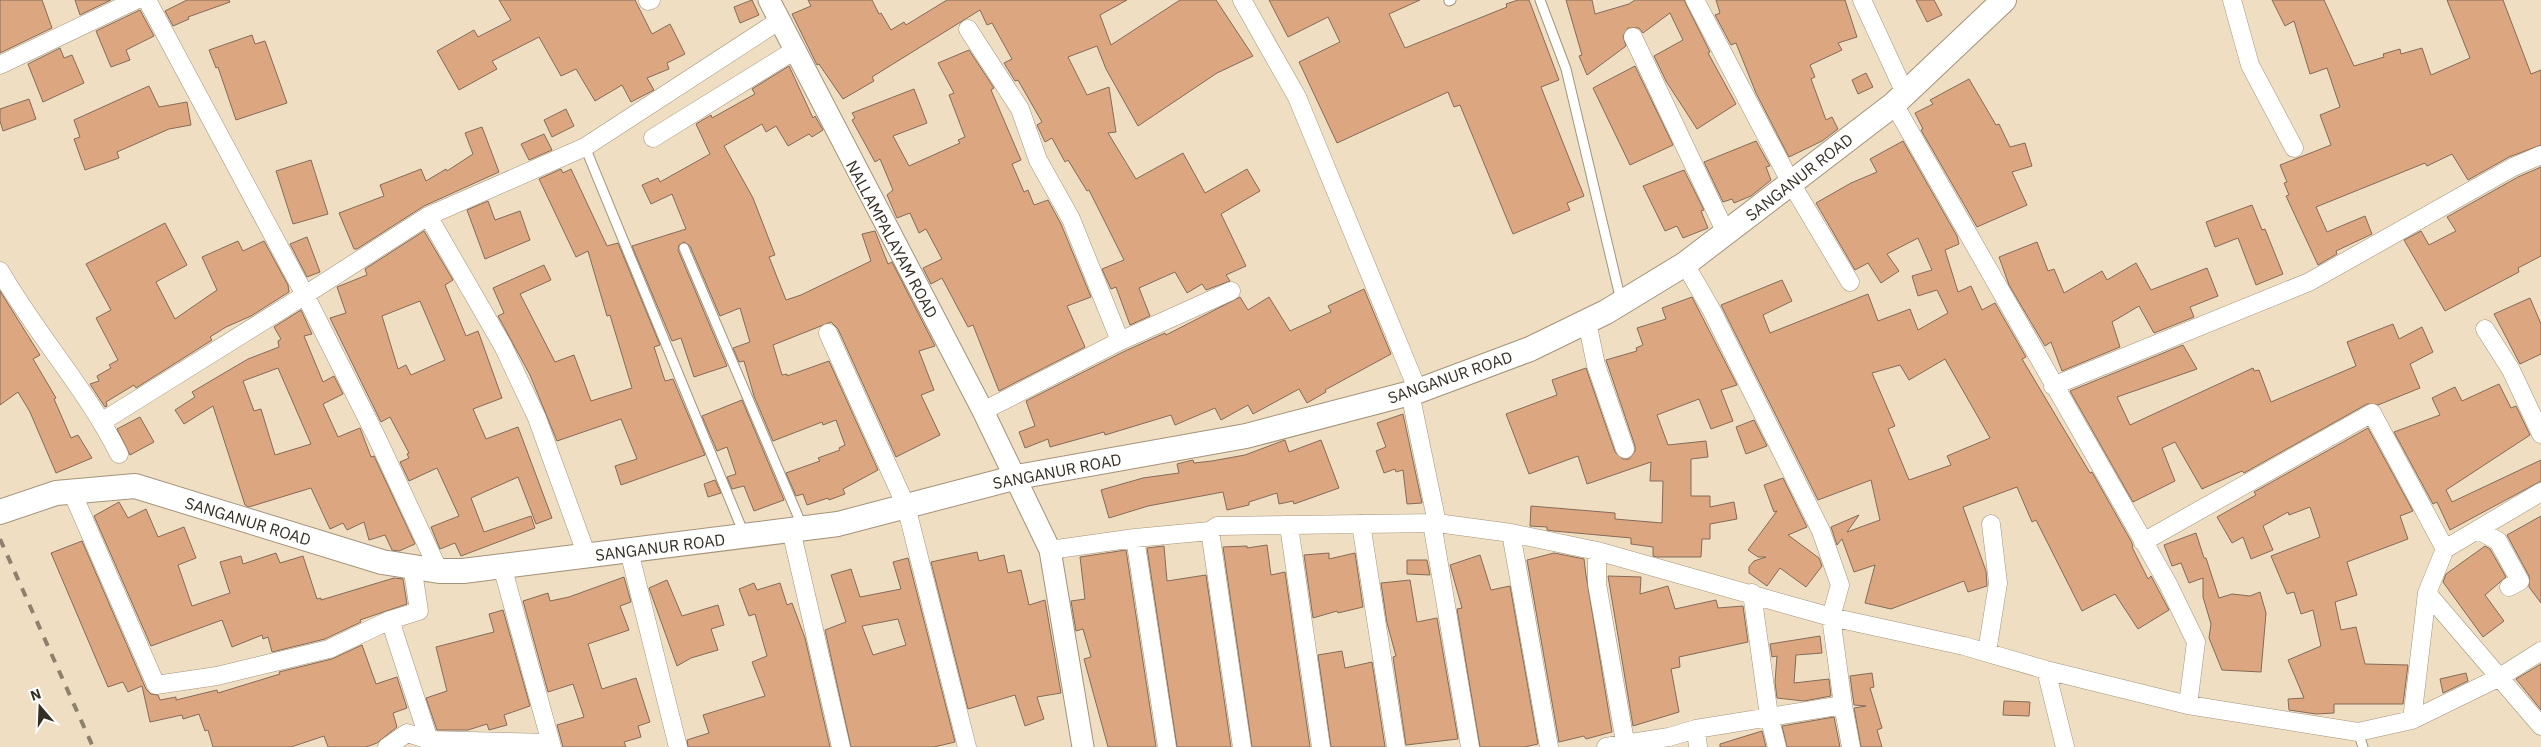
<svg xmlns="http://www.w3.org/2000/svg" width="2541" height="747" font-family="'IBM Plex Sans',sans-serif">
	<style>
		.building { fill: #dca780; stroke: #846b58; fill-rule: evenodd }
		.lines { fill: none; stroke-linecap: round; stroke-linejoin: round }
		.service-casing { stroke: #a49379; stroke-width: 11 }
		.minor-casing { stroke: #a49379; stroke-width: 19 }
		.tertiary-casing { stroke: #a49379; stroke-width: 23 }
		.secondary-casing { stroke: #a49379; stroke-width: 26 }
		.service { stroke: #fff; stroke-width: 9 }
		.minor { stroke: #fff; stroke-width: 18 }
		.tertiary { stroke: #fff; stroke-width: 21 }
		.secondary { stroke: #fff; stroke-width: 24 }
		.rail { stroke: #8d816e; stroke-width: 4; stroke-dasharray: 9 9; stroke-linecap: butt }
		.labels { text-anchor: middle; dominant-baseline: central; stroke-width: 5; stroke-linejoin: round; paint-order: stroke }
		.street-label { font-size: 16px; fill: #362f24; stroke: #fff }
	</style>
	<rect width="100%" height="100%" fill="#f0dec2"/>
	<path class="building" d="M0 0H42L52 28 0 53Z
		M75 0H111L80 15Z
		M187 0H229L230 2 188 17 189 19 173 26 165 11Z
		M499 0H635L652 34 670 24 685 54 667 63 669 69 647 78 654 90 631 102 622 85 595 101 576 69 561 76 539 37 492 61 497 69 459 90 437 51 474 30 478 37 511 20Z
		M752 0 759 15 740 23 734 7Z
		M808 0H872L879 14 881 13 891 30 904 22 906 25 947 0H1127L1100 15 1111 45 1180 0H1216L1253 56 1217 73 1138 126 1106 69 1097 46 1068 57 1087 95 1109 87 1116 132 1108 133 1136 179 1183 153 1205 193 1247 169 1260 191 1221 214 1246 266 1226 275 1230 281 1206 290 1202 284 1187 293 1175 272 1139 288 1150 316 1130 325 1116 287 1111 289 1102 269 1124 260 1089 190 1087 191 1068 160 1065 162 1052 138 1045 142 1037 125 1042 122 1018 80 1015 81 1004 63 1012 59 992 23 987 25 980 10 872 77 874 81 843 99 819 64 817 65 792 14 811 6Z
		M1269 0H1420L1389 14 1405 48 1507 7 1506 4 1518 0H1529L1559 80 1541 87 1584 196 1567 203 1570 210 1513 234 1460 105 1454 107 1448 92 1337 143 1299 62 1340 42 1328 17 1288 37Z
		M1566 0H1592L1595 14 1629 4 1635 0H1684L1710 52 1708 53 1736 104 1697 129 1666 81 1654 56 1683 40 1670 13 1643 33 1639 28H1628L1623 36 1626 46 1587 75 1579 56 1582 55Z
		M1716 0H1845L1857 37 1838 43 1842 50 1810 65 1815 77 1811 79 1826 120 1832 117 1838 129 1822 141 1789 157 1756 93 1736 43 1731 45 1715 15 1720 13Z
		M1916 0H1934L1942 15 1927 22Z
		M2272 0H2324L2354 66 2384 57 2383 54 2400 49 2401 54 2422 48 2431 75 2470 58 2447 0H2503L2531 74 2541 70V145L2509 157 2468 180 2452 154 2427 166 2425 163 2316 207 2327 232 2365 216 2372 234 2336 251 2337 254 2318 265 2286 196 2289 195 2284 183 2287 182 2280 165 2331 145 2320 115 2340 107 2327 68 2310 74 2294 21 2285 26Z
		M140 10 154 36 126 50 130 60 111 67 96 31Z
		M252 35 255 44 265 41 287 103 236 120 218 67 216 68 209 50Z
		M60 48 64 58 72 55 84 83 43 102 28 64Z
		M969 50 994 88 991 90 1021 160 1012 164 1024 192 1028 190 1034 205 1048 200 1061 224 1091 297 1067 306 1085 347 999 391 973 325 968 327 942 278 931 284 923 268 942 259 926 229 919 233 910 213 897 218 887 195 893 190 880 159 875 162 852 120 855 118 852 113 914 89 927 123 893 136 909 166 960 143 958 140 965 137 949 95 954 93 938 63Z
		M789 66 813 118 815 116 823 130 812 137 809 134 788 146 776 126 766 132 762 124 724 146 753 198 775 255 769 257 786 300 801 295 871 261 862 234 875 231 888 264 892 262 935 346 919 351 934 390 921 395 940 435 896 457 838 329 831 322 773 345 782 375 787 374V376L829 361 878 470 843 489 845 494 829 500 828 498 807 505 803 494 796 496 786 473 820 461 818 458 840 450 839 448 845 445 836 420 823 425 822 422 773 441 754 396 744 361 739 362 733 348 750 342 740 308 720 316 690 246 684 242 679 245 678 250 727 366 694 377 681 338 672 341 632 246 686 229 672 194 651 204 642 185 658 178 660 182 710 154 696 124 711 115 712 118 755 94 752 89Z
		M1635 66 1673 145 1630 165 1593 88Z
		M1866 73 1873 87 1858 94 1852 80Z
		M1969 79 1996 125 1999 124 2010 147 2025 143 2032 166 2012 172 2027 205 1977 227 1921 130 1923 129 1915 113 1933 104 1930 100Z
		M149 86 159 107 187 102 191 125 169 129 117 152 119 158 85 170 74 139 80 137 74 120Z
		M29 99 36 119 3 131 0 121V109Z
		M566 109 574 126 552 137 544 120Z
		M482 127 499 172 424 206 357 249H354L339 213 384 196 380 185 421 169 426 181 446 169 447 171 473 154 465 133Z
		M544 134 552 150 529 160 521 144Z
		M1756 141 1770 166 1766 167 1771 180 1751 196 1734 203 1732 199 1723 202 1704 162Z
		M1903 141 1957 236 1959 244 1945 250 1958 292 1971 286 1982 310 1995 303 2026 357 2022 359 2090 473 2092 472 2131 541 2133 546 2132 547 2148 579 2151 576 2169 610 2138 629 2115 594 2082 611 2036 520 2032 522 2017 487 1963 507 1986 571 1987 586 1968 592 1964 581 1891 609 1865 603 1875 565 1854 572 1842 539 1837 545 1831 527 1859 515 1847 532 1880 520 1871 480 1818 500 1721 305 1782 280 1792 301 1763 315 1770 333 1868 294 1878 321 1910 309 1918 330 1948 313 1937 290 1918 296 1912 276 1932 270 1918 238 1887 254 1899 271 1881 283 1868 263 1855 270 1816 203 1851 183 1877 172 1870 159ZM1945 359 1990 438 1947 456 1951 465 1909 480 1888 429 1895 426 1872 373 1900 365 1909 380Z
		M311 160 328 214 293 224 276 171Z
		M2541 167V256L2518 268 2519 272 2445 311 2404 240 2421 231 2429 245 2456 231 2447 217 2518 177Z
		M561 169 563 173 571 169 607 246 618 243 660 345 654 347 665 381 673 379 705 455 621 485 615 466 637 459 621 419 557 441 530 375 498 316 504 313 493 288 544 265 551 280 520 294 555 362 574 355 591 401 632 388 610 315 607 316 588 251 576 257 539 179Z
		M1684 170 1704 210 1701 211 1708 228 1683 238 1677 226 1665 231 1643 186Z
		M488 201 495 220 520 211 530 240 485 259 467 210Z
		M2252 205 2262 230 2265 229 2283 274 2256 285 2238 238 2215 247 2206 222Z
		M165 223 187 265 156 282 175 319 217 290 202 257 238 241 243 251 264 241 288 285 289 292 251 316 226 327 210 337 212 340 136 388 134 385 106 402 107 406 105 407 90 384 99 381 97 376 111 368 109 365 118 360 96 318 111 310 86 264Z
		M424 231 453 280 445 285 466 336 478 331 502 398 473 409 486 439 518 427 552 518 536 524 518 477 471 498 484 532 531 516 535 528 461 556 455 543 440 549 431 527 459 516 437 468 409 481 400 462 409 458 407 454 409 453 390 417 381 422 330 318 346 313 337 287 367 275 365 269ZM420 301 445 360 411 375 406 365 398 369 382 316Z
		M307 237 320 272 307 277 290 244Z
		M2037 242 2048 271 2054 269 2064 293 2102 271 2107 280 2136 263 2151 290 2207 268 2218 296 2190 307 2194 317 2154 333 2139 306 2112 322 2120 347 2062 371 2051 342 2045 346 2009 285 1999 257Z
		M1364 289 1391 354 1325 390 1326 392 1307 403 1299 389 1253 414 1248 405 1221 420 1215 408 1175 425 1171 415 1105 435 1104 432 1050 447 1048 439 1025 448 1019 432 1035 426 1026 401 1125 351 1165 333 1166 335 1240 297 1248 310 1269 297 1290 331 1331 312 1328 306Z
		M0 291 40 355 33 359 56 398 54 399 71 438 78 435 92 458 56 473 30 412 18 392 0 405Z
		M1692 297 1737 385 1721 390 1733 421 1711 429 1699 399 1657 415 1668 445 1706 441 1708 457 1691 459V496H1710V507L1734 502 1737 519 1710 524V539H1702L1701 557H1657L1653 556V547L1631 544V538L1554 531 1547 530V527L1530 526 1531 506 1615 513V519L1662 523 1663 481H1650L1651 462 1587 484 1578 456 1529 474 1506 414 1557 395 1552 380 1586 368 1615 452 1623 459H1629L1635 451V446L1606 360 1637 351 1636 348 1643 345 1637 328 1666 319 1662 308Z
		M2530 298 2541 324V354L2520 364 2494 314Z
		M301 310 312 334 304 336 323 382 334 376 343 394 323 404 338 437 360 428 371 457 374 456 415 544 399 551 392 550 385 535 369 540 364 522 347 530 343 523 330 529 311 488 249 507 245 505 213 406 184 424 175 410 195 397 192 392 248 359 279 347 278 341 281 339 274 327ZM278 368 311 444 275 455 261 409 254 411 243 381Z
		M2393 324 2399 339 2422 327 2433 352 2410 364 2420 388 2378 405 2367 404 2244 473 2242 471 2202 489 2175 442 2162 448 2175 481 2133 502 2070 391 2183 345 2197 369 2117 397 2130 425 2253 368 2254 371 2259 370 2271 402 2356 366 2347 342Z
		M2499 384 2511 408 2516 406 2530 435 2446 490 2452 502 2541 460V481L2450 530 2437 502 2433 504 2394 432 2440 415 2432 398 2455 387 2462 401Z
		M742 400 784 500 754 511 744 486 732 489 727 477 736 474 727 447 717 451 702 416Z
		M1403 414 1422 503 1407 504 1403 470 1396 472 1395 469 1384 473 1376 451 1386 447 1377 423Z
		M140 417 154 442 130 455 117 429Z
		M1754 420 1767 446 1746 454 1736 427Z
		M2368 428 2413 511 2400 516 2408 539 2347 562 2357 595 2335 602 2341 630 2356 627 2365 664 2408 665 2403 704H2334V713L2316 714 2289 710 2288 699 2304 698 2288 660 2321 646 2313 610 2301 614 2294 592 2287 594 2271 556 2320 537 2310 507 2289 515 2288 512 2263 526 2273 550 2251 559 2243 537 2232 543 2217 517 2256 495 2254 492Z
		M1285 440 1289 452 1321 440 1339 488 1294 504 1293 501 1279 504 1277 493 1249 502V505L1227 510 1223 492 1148 506 1109 518 1101 490 1143 478 1179 473 1177 464 1193 460 1194 463 1212 461 1245 455Z
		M1783 478 1807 527 1788 535 1819 558 1822 566 1806 587 1780 568 1767 586 1749 573V567L1754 561 1766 557H1758L1748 550 1777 511 1774 512 1764 485Z
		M715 480 721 493 708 497 704 484Z
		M119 502 128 518 146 509 158 537 184 527 196 558 178 565 192 606 230 593 220 562 241 556 243 564 276 553 280 563 303 556 317 599 321 598V600L394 578 403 579 407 604 360 620 361 622 325 639 272 652 268 637 263 639 262 635 232 647 222 620 151 646 94 516Z
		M2541 516V603L2529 587V576L2507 535Z
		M2196 533 2204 558H2206L2219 598 2232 594 2250 596 2260 592 2266 613 2261 672 2222 670 2209 638 2211 624 2203 597V578L2189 583 2181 563 2172 566 2164 545Z
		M82 541 146 689 151 694 158 695 160 700 176 697V700L217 690 218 693 280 674 279 672 332 659 362 645 376 684 397 677 407 708 393 713 397 727 377 743 366 747H328L324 736 291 747H213L208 730 205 731 199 714 183 719 182 715 150 722 142 686 128 692 123 682 108 687 51 553Z
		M1267 545 1271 575 1285 572 1310 747H1252L1223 547 1247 546V548Z
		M1164 546 1167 581 1206 575 1231 747H1177L1147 548Z
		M2485 546 2490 549 2506 577 2485 595 2504 621 2483 637 2443 582 2446 574Z
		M1126 550 1156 747H1108L1084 659 1091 657 1083 629 1076 631 1071 601 1085 599 1080 557Z
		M977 552 979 561 1004 555 1008 573 1021 570 1029 605 1045 600 1061 693 1037 697 1044 719 1025 726 1015 695 968 709 931 562Z
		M1329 553V559L1355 553 1363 607 1338 613 1337 611 1313 618 1304 555Z
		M1554 553 1584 559 1586 575 1612 732 1586 739 1584 736 1559 742 1527 560Z
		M1480 555 1491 590 1510 586 1538 744 1524 747H1480L1457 609 1462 608 1450 565Z
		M908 558 955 742 934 747H851L825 630 846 622 831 575 851 569 860 597 901 589 893 562ZM898 619 906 645 873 655 862 626Z
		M1407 560H1427L1430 575 1407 574Z
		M1608 576 1641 577 1640 594 1668 586 1675 609 1716 600 1718 608 1743 606 1748 642 1679 657 1680 667 1671 669 1679 712 1633 726Z
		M624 577 631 602 620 606 629 630 588 644 602 689 636 678 650 722 638 726 641 737 624 742 626 747H563L557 725 584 717 573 684 548 692 523 601 548 593 550 601 569 597Z
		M667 580 682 616 718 605 724 625 711 629 718 650 691 658 677 666 649 588Z
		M1410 580 1417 622 1437 618 1458 739 1406 745 1393 657 1396 656 1387 623 1381 583Z
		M754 583 757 590 780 583 787 605 792 603 805 638 830 747H688L687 740 709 733 703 715 765 696 752 662 767 656 755 614 749 616 739 589Z
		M503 610 530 706 504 715 507 725 489 730 487 724 468 730H437L426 698 447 691 436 647 494 632 489 614Z
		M1820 636 1822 653 1796 655 1794 683 1829 679 1831 696 1804 701 1777 698 1775 682 1777 656 1772 657 1770 644Z
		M1342 651 1345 668 1372 662 1385 747H1331L1318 655Z
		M2541 664V710L2516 679Z
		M1872 673 1874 687 1870 688 1882 728 1877 730 1882 747H1861L1854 708 1866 706 1854 705 1850 676Z
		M2466 673 2468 681 2443 693 2440 679Z
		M2004 701 2030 702 2029 716 2003 715Z
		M1834 717 1840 747H1787L1782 726Z
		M1762 731 1766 747H1720V744Z"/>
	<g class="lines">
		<defs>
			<path id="service" d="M1540 0 1566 69 1621 301
				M1449 1 1451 0
				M585 147 744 534
				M684 248 803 528
				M2358 732 2363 747"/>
			<path id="minor" d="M1242 0 1297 97 1418 391
				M1695 0 1791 183 1850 282
				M1862 0 1905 93
				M2232 0 2250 65 2294 148
				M648 1 651 0
				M968 29 1020 109 1038 160 1071 219 1120 341
				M1633 37 1726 233
				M0 65 136 0
				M1894 104 2168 584 2196 642 2188 705
				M653 138 795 50
				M428 216 503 346 537 418 587 556
				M0 271C36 334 86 388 119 454
				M1587 322 1596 365 1625 449
				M2485 329 2511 370 2541 434
				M828 333 906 506 967 747
				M2053 386 2309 282 2513 167 2541 155
				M1410 393 1437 523
				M983 411 1120 341 1231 291
				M103 421 305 295 147 0
				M72 492 156 685 217 676 329 649 390 620 419 611 412 565
				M1432 523 1470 747
				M1361 524 1396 747
				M1289 526 1321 747
				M791 530 841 747
				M2478 530 2498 541 2520 581 2509 587
				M1210 531 1242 747
				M1511 533 1549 747
				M1135 538 1167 747
				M2143 542 2372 413 2445 549
				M1050 550 1135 538 1210 531 1217 526 1437 523 1511 533 1597 551 1831 617 1964 646 2046 670 2188 705 2358 732 2412 720 2427 593 2445 549 2541 492
				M629 551 678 747
				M1597 551V584L1626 747
				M502 566 552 747
				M439 571 377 438 305 295 428 216 585 147 780 20
				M1752 593 1769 716 1777 747
				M2427 593 2541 726
				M390 620 429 740
				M1987 652 1998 583 1991 524
				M2046 670 2065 747
				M1843 705 1851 747
				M2412 720 2500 677 2541 651
				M1696 729 1698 747
				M387 747 407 733 429 740 551 743
				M1606 747 1669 737 1696 729 1843 705 1831 617 1840 585 1821 531 1712 311 1685 264"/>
			<path id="tertiary" d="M769 0 983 411 1050 550 1083 747"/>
			<path id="secondary" d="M0 512 56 493 135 486 382 562 439 571H463L838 524 1017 477 1246 436 1418 391 1530 349 1606 312 1685 264 1894 104 2004 0"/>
		</defs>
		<use href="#service" class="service-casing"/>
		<use href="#minor" class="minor-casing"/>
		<use href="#tertiary" class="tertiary-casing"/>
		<use href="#secondary" class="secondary-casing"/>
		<use href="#service" class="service"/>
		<use href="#minor" class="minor"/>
		<use href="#tertiary" class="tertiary"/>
		<use href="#secondary" class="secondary"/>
		<path class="rail" d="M0 539 93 747"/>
	</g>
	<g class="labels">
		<g class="street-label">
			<text transform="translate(1799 177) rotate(-38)">SANGANUR ROAD</text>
			<text transform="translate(892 239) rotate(62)">NALLAMPALAYAM ROAD</text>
			<text transform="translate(1450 377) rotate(-19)">SANGANUR ROAD</text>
			<text transform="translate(1057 471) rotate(-11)">SANGANUR ROAD</text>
			<text transform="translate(248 521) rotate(17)">SANGANUR ROAD</text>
			<text transform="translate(660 547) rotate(-7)">SANGANUR ROAD</text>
		</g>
	</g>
	<g transform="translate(40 707) rotate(341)" stroke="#ffffff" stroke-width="4" paint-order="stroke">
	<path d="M0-4L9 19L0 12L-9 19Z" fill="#362f24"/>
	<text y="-8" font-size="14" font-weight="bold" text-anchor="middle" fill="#362f24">N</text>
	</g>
</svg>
